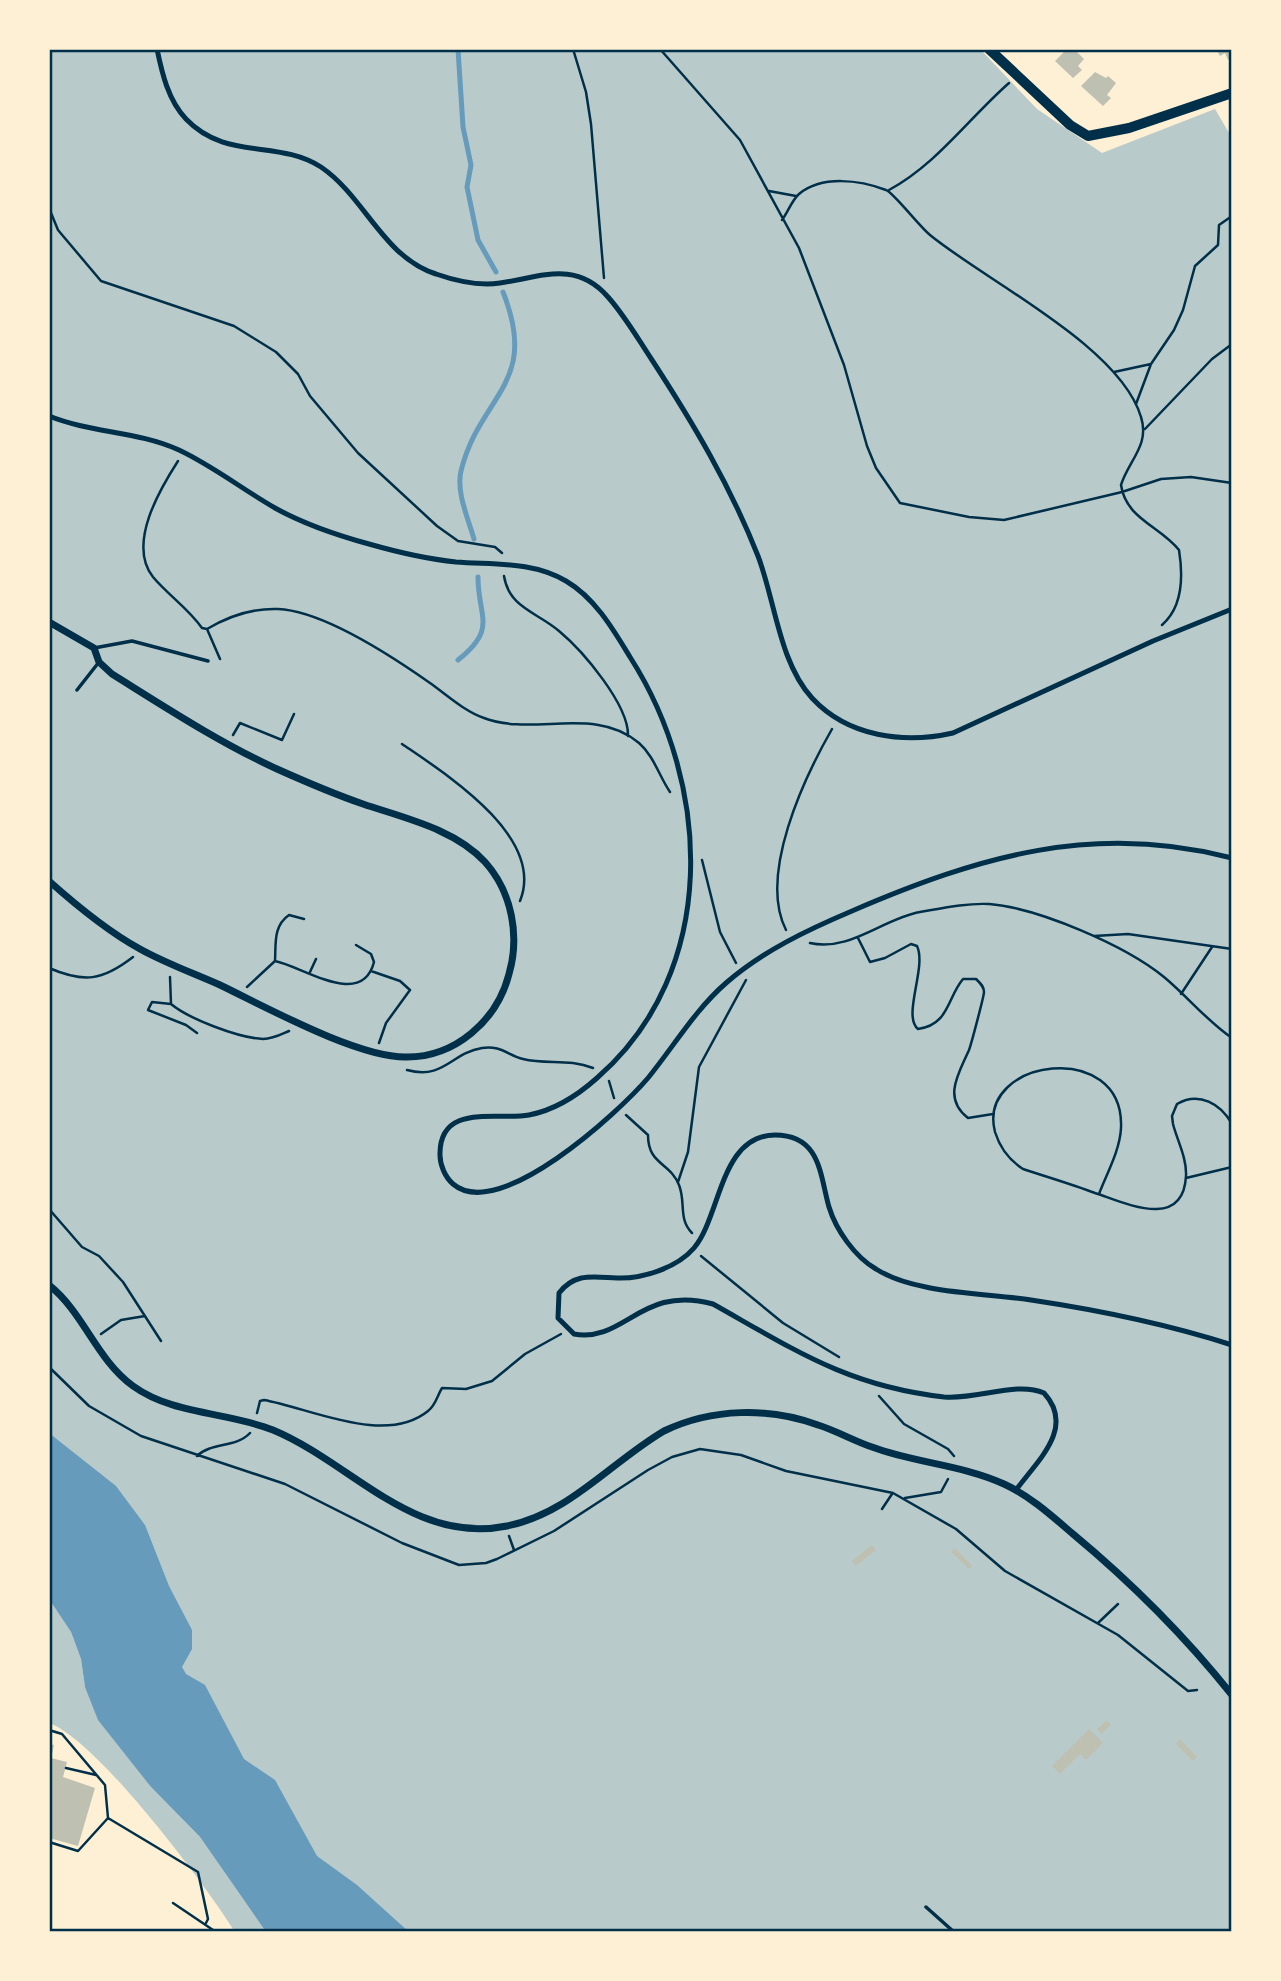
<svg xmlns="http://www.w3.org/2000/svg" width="1281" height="1981" font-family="'Varela Round',sans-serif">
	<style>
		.green { fill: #b9caca }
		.water { fill: #669bbc }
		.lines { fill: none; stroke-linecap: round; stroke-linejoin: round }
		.stream { stroke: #669bbc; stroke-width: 5 }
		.building { fill: #bec0b2 }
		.path { stroke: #003049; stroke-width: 2.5 }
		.service { stroke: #003049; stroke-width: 3.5 }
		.pedestrian { stroke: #003049; stroke-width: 5 }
		.minor { stroke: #003049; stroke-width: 7 }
		.secondary { stroke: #003049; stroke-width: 10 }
		.neatline { fill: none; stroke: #003049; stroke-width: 2.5 }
	</style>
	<rect width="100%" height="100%" fill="#fdf0d5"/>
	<path class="green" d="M49 49H980L1037 109 1102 153 1215 109 1232 138V1932H361L49 1475Z
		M49 1599 71 1632 81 1659 85 1687 151 1787 200 1837 266 1932H235C206 1885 97 1740 49 1723Z"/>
	<path class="water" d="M49 1433 116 1486 145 1525 169 1586 192 1630V1649L182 1667 186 1674 205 1685 244 1759 275 1780 317 1856 357 1885 409 1932H266L200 1837 151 1787 98 1720 85 1687 81 1659 71 1632 49 1599Z"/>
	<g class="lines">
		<path class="stream" d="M458 49 463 127 471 165 467 187 478 240 496 272
			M474 539C468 518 456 492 461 471 480 394 540 385 503 292
			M458 660C498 628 478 618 478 577"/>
	</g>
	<path class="building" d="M1067 49H1079L1076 51 1084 59 1078 66 1082 70 1073 78 1055 61Z
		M1216 49H1232V57L1228 60 1225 53 1220 56Z
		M1095 72 1106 78 1108 76 1116 83 1107 95 1111 98 1103 106 1081 86Z
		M872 1545 876 1550 856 1566 852 1561Z
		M955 1548 972 1566 969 1569 951 1552Z
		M1107 1720 1111 1725 1101 1734 1097 1729Z
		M1089 1729 1103 1743 1086 1760 1080 1754 1060 1774 1052 1766Z
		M1180 1739 1197 1757 1193 1761 1176 1744Z
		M49 1744 54 1745 51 1758 67 1762 63 1777 95 1788 78 1846 49 1838Z"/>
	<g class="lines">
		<path class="path" d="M573 49 586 92 591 124 604 278
			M660 49 740 140 799 248 844 365 867 446 876 468 900 503 969 517 1004 520 1122 492 1161 479 1191 477 1232 483
			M889 190C937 164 968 119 1009 83
			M769 191 796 196
			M49 208 58 230 101 281 234 326 276 352 298 374 310 396 358 453 437 526 458 541 495 547 502 553
			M782 220C788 212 792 200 799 194 822 175 860 180 886 190 893 192 919 226 930 235 986 281 1120 346 1141 417 1150 445 1129 460 1121 485 1126 519 1160 526 1179 550 1183 575 1183 607 1162 625
			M1114 372 1151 364
			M1136 404 1151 364 1174 330 1183 310 1195 266 1218 245 1219 225 1232 216
			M1145 429 1212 359 1232 344
			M178 461C160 489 127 544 153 577 168 595 188 608 202 628L207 629 220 659
			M504 576C509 608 537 612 559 631 583 651 629 705 628 736
			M207 629C229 616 252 608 278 609 324 611 393 657 430 683 447 695 464 711 484 718 533 737 595 705 639 743 654 756 659 776 670 792
			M233 735 240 723 282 740 294 714
			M402 744C446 774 546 837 520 901
			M702 860 720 932 736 963
			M786 930C758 875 804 778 832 729
			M1094 936 1128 934 1232 949
			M858 938 870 962 885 958 911 944 917 946C927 967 902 1016 918 1029 949 1025 947 998 963 979H976C980 983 984 986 984 992 984 996 971 1045 969 1050 959 1073 942 1098 968 1118L993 1114
			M810 943C850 952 882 919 920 912 943 908 966 903 989 904 1039 908 1126 946 1164 977 1188 997 1207 1021 1232 1038
			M275 961C276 944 273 926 289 915L304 919
			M49 968C84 983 102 981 133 957
			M371 971 400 981 410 990 386 1023 379 1043
			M310 972 316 959
			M170 977 171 1004C189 1019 239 1038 263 1039 273 1039 280 1035 289 1031
			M247 987 275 961C304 967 362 1009 374 962L371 954 356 945
			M1181 994 1212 947
			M171 1004 152 1002 148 1010 186 1025 197 1033
			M407 1070C444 1080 451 1053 482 1048 500 1045 508 1055 523 1059 547 1065 569 1058 593 1068
			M609 1081 614 1098
			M626 1115 648 1135C648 1165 670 1162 679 1185 686 1202 678 1219 692 1233
			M1186 1178 1232 1167
			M678 1182 688 1152 699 1067 746 980
			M1099 1194C1107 1173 1120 1150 1121 1128 1125 1038 976 1058 995 1132 1000 1148 1009 1160 1023 1169 1047 1177 1071 1184 1095 1193 1123 1202 1183 1232 1186 1176 1187 1158 1177 1140 1173 1124L1172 1116 1177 1104C1199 1091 1221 1104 1232 1124
			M49 1209 82 1247 99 1256 123 1282 161 1341
			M701 1256 783 1323 839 1357
			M101 1334 121 1320 145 1316
			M49 1367 89 1406 141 1436 285 1484 402 1543 459 1565 486 1563 497 1559 554 1531 648 1470 672 1457 700 1449 741 1455 786 1471 893 1493 956 1529 1005 1571 1118 1635 1188 1691 1197 1690
			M879 1396 904 1424 948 1449 954 1456
			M257 1413 260 1401 264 1400C310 1408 385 1446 428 1411 436 1405 437 1396 442 1388L466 1389 492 1381 525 1354 561 1334
			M197 1456C211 1442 236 1448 250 1433
			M905 1498 941 1492 948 1479
			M882 1509 892 1494
			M509 1536 514 1550
			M1098 1623 1118 1604
			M49 1730 62 1734 105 1785 108 1818 78 1851 49 1842
			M66 1768 96 1775
			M108 1818 198 1872 208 1919 206 1923
			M173 1903 216 1932"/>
		<path class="service" d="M94 648 132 641 208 661
			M77 690 99 662
			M926 1907 954 1932"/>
		<path class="pedestrian" d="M157 49C162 73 168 100 186 119 226 161 278 139 321 167 365 197 383 257 436 274 456 281 479 286 500 283 541 277 576 260 608 297 625 316 638 339 652 360 693 423 730 485 758 556 775 600 779 662 812 698 848 737 904 744 953 733L1153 641 1232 609
			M49 416C91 433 137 431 179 450 213 466 242 489 275 508 304 524 336 535 369 544 397 552 427 559 456 562 494 565 532 561 566 581 595 598 613 629 630 657 712 785 720 971 597 1078 578 1095 555 1110 529 1115 498 1121 439 1102 440 1155 440 1165 445 1177 453 1184 499 1223 619 1112 648 1078 674 1046 695 1010 726 983 763 951 807 930 852 911 980 856 1094 822 1232 858
			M1016 1490C1037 1461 1076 1428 1044 1393 1016 1381 977 1400 944 1397 847 1386 795 1350 713 1304 641 1284 625 1343 574 1334L558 1318 559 1293C575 1272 594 1277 617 1278 642 1279 677 1268 694 1248 721 1216 720 1135 775 1135 821 1135 820 1176 829 1207 836 1230 855 1257 876 1269 915 1294 985 1293 1031 1300 1098 1310 1167 1324 1232 1345"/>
		<path class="minor" d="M49 622 94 648 99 662 112 674C165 707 220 743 277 769 306 782 334 794 363 804 404 818 455 829 485 862 512 892 520 936 509 974 497 1021 455 1057 407 1057 358 1058 266 1007 220 985 193 973 165 963 140 949 107 931 77 906 49 881
			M49 1285C84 1313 96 1359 133 1386 173 1415 228 1412 273 1430 352 1463 413 1545 507 1526 569 1514 611 1462 664 1431 712 1408 769 1407 818 1425 837 1431 854 1441 872 1447 915 1463 963 1465 1004 1484 1030 1496 1052 1516 1073 1534 1132 1583 1184 1635 1232 1695"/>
		<path class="secondary" d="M989 49 1070 125 1088 136 1129 128 1232 93"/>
	</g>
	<rect width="1281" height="1981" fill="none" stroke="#fdf0d5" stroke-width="102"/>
	<rect x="51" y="51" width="1179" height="1879" class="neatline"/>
</svg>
